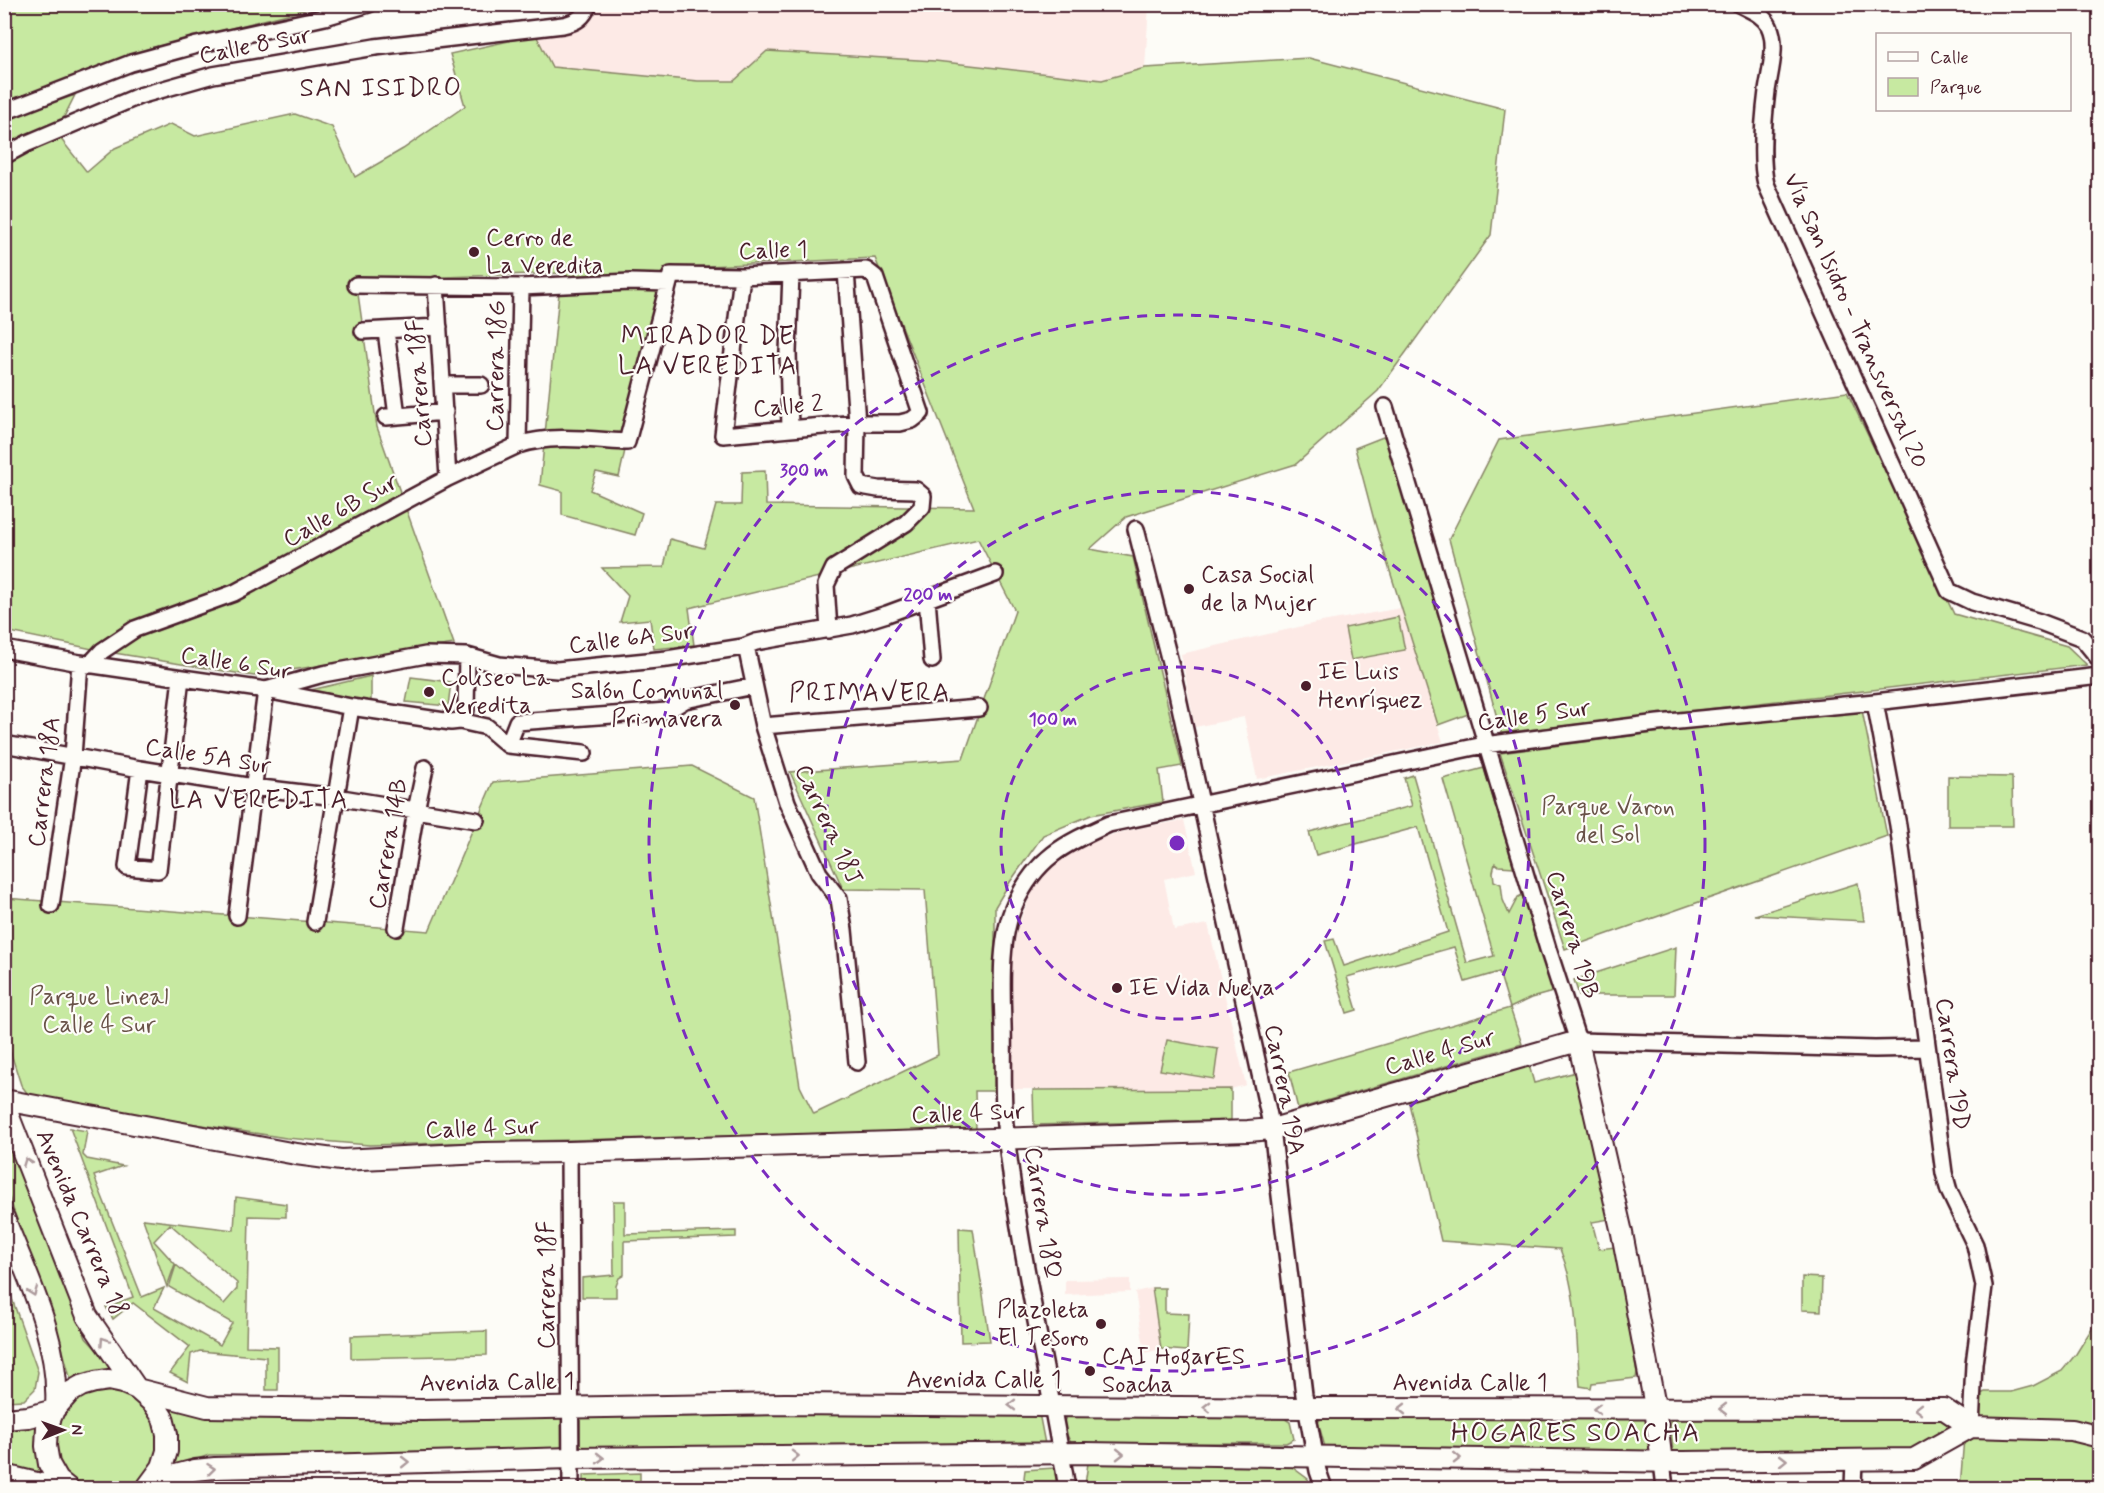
<svg xmlns="http://www.w3.org/2000/svg" width="2104" height="1493" font-family="Mynerve,sans-serif">
	<style>
		.built { fill: #fdeae6 }
		.green { fill: #c7e9a1; stroke: #888466; stroke-width: 1.5 }
		.lines { fill: none; stroke-linecap: round; stroke-linejoin: round }
		.minor-casing { stroke: #4a1f2b; stroke-width: 20 }
		.major-casing { stroke: #4a1f2b; stroke-width: 24 }
		.minor { stroke: #fdfcf7; stroke-width: 15 }
		.major { stroke: #fdfcf7; stroke-width: 20 }
		.oneway { stroke: #ac999b }
		.ring { fill: none; stroke: #7b2cbf; stroke-width: 3; stroke-dasharray: 10 8 }
		.poi-dot { fill: #4a1f2b; stroke: #fdfcf7; stroke-width: 2 }
		.labels { text-anchor: middle; dominant-baseline: central; stroke-width: 4.5; stroke-linejoin: round; paint-order: stroke }
		.street-label { font-size: 24px; fill: #4a1f2b; stroke: #fdfcf7 }
		.poi-label { font-size: 24px; fill: #4a1f2b; stroke: #fdfcf7; text-anchor: start }
		.park-label { font-size: 24px; fill: #695248; stroke: #fdfcf7 }
		.neighbourhood-label { font-size: 26px; letter-spacing: 1.5px; fill: #4a1f2b; stroke: #fdfcf7 }
		.quarter-label { font-size: 27px; letter-spacing: 1.5px; fill: #4a1f2b; stroke: #fdfcf7 }
		.centre { fill: #7b2cbf; stroke: #fdfcf7; stroke-width: 3 }
		.ring-label { font-size: 18px; text-anchor: middle; font-weight: bold; fill: #7b2cbf; stroke: #fdfcf7; stroke-width: 4.5; stroke-linejoin: round; paint-order: stroke }
	</style>
	<rect width="100%" height="100%" fill="#fdfcf7"/>
	<filter id="ink" filterUnits="userSpaceOnUse"><feTurbulence type="fractalNoise" baseFrequency=".0167" numOctaves="2"/><feDisplacementMap in="SourceGraphic" scale="12" xChannelSelector="R" yChannelSelector="G"/><feConvolveMatrix kernelMatrix="1 2 1 2 8 2 1 2 1" color-interpolation-filters="sRGB"/></filter>
	<g filter="url(#ink)">
		<path class="built" d="M595 4 1149 5 1145 68 1102 80 935 61 767 51 734 81H698L552 67 536 35 583 25 590 19Z
			M1401 608 1443 742 1257 779 1244 717 1195 727 1181 654 1316 623Z
			M1184 820 1196 872 1164 879 1174 930 1208 924 1246 1085 1231 1089H1012L1010 1039 1013 938 1037 879 1077 845 1130 830Z
			M1130 1279V1292L1065 1295V1280Z
			M1152 1288 1161 1349 1145 1353 1135 1292Z"/>
		<path class="green" d="M5 5H324L147 49 83 80 5 108Z
			M536 35 552 67 698 81H734L767 51 935 61 1102 80 1145 68 1309 58 1505 109 1491 235 1378 391 1296 464 1126 517 1090 549 1133 557 1182 766 1159 770 1163 802 1091 815 1043 835 1010 882 995 907V1091H975L976 1130 369 1145 286 1138 31 1098 21 1085 5 1035V898L429 931 493 782 692 766 754 797 800 1086 814 1114 938 1055 925 890 843 889 790 772 963 759 1015 611 978 539 689 608 694 645 654 649 650 619 620 622 628 596 602 568 664 567 670 539 704 548 716 505H741L742 472 765 471 766 505 974 508 875 258 666 268 619 477 596 472 590 490 642 513 635 535 562 515V491L540 485 561 273 356 280 377 427 454 644 254 676 102 651 5 631 4 120 75 95 56 133 87 172 115 148 171 124 195 136 295 114 332 127 355 177 403 149 465 106 450 54Z
			M1847 392 1954 614 2067 646 2087 665 1501 733 1449 539 1499 440Z
			M1388 435 1471 713 1438 725 1374 520 1355 448Z
			M1398 617 1405 650 1351 660 1345 628Z
			M371 676V702L311 690Z
			M411 677 451 682 448 706 406 702Z
			M1862 710 1887 836 1565 949 1500 753 1669 731Z
			M1484 768 1514 867 1499 866 1495 863 1493 872 1494 881 1501 884 1503 900 1509 914 1518 897 1522 895 1553 992 1531 998 1510 1008 1522 1044 1298 1109 1289 1072 1510 1008 1499 972 1465 982 1454 947 1347 977 1357 1010 1347 1013 1325 941 1334 939 1344 966 1448 932 1418 827 1316 855 1309 832 1412 806 1404 778 1413 775 1467 963 1494 956 1443 779Z
			M1948 776 2012 777 2013 826H1948Z
			M1858 883 1864 921 1755 915Z
			M1676 947 1674 995H1579L1574 980Z
			M1167 1040 1218 1049 1214 1079 1160 1070Z
			M1529 1065 1534 1083 1576 1072 1610 1219 1592 1222 1599 1249 1615 1247 1637 1372 1636 1378 1592 1383 1591 1388 1580 1386C1576 1339 1578 1293 1560 1249L1441 1241 1408 1099Z
			M1231 1089V1120L1034 1125 1033 1090Z
			M5 1127 86 1338 116 1371C95 1371 89 1372 72 1385L62 1347 5 1186Z
			M70 1128 87 1131 83 1155 87 1159 123 1166 94 1176 142 1297 164 1288 154 1308 220 1345 232 1323 169 1287 176 1265 224 1304 237 1289V1283L170 1224 154 1241 175 1264 167 1287 143 1219 234 1230 236 1197 286 1204V1217L249 1216 246 1346 278 1347V1390H266V1357L200 1351 191 1354 188 1382 170 1373 190 1347 133 1303 113 1319 106 1307 133 1297Z
			M613 1201H625V1234L736 1231V1237L624 1241V1275L619 1278 616 1286V1297H582V1278L614 1275Z
			M959 1228 973 1229 990 1341 961 1342Z
			M1802 1277 1822 1278 1821 1311 1802 1310Z
			M5 1279 38 1372 35 1389 24 1400 5 1401Z
			M1152 1288H1165V1313L1189 1314 1187 1351 1161 1349Z
			M2099 1317V1488H1960L1967 1400 1985 1392H2011L2033 1386 2062 1371 2076 1354Z
			M487 1331V1355L351 1358V1336Z
			M110 1387 138 1398 157 1421 160 1451 146 1479 135 1488H79L74 1486 55 1460 54 1429 59 1415 81 1394Z
			M161 1402 555 1416 562 1419V1446L556 1452 209 1455 169 1469Z
			M586 1411 1032 1414 1040 1418 1045 1444 1033 1448 896 1444 587 1450 580 1445V1418Z
			M1068 1414 1282 1417 1290 1422 1294 1439 1286 1443H1071L1062 1425Z
			M1326 1414 1641 1416 1646 1419 1649 1450 1646 1453 1332 1449 1325 1447 1318 1422Z
			M44 1415 47 1480 5 1469 4 1423Z
			M1669 1417H1952L1953 1423 1942 1434 1908 1450 1673 1451Z
			M1088 1463 1289 1465 1308 1479 1311 1488H1293L1292 1484 1085 1485Z
			M1054 1468 1058 1488H1031L1024 1478 1025 1470Z
			M640 1473V1488H584V1475Z"/>
		<g class="lines">
			<defs>
				<path id="minor" d="M1739 4C1750 10 1763 14 1769 26 1778 44 1770 71 1767 91 1764 115 1760 160 1766 184L1949 591 1972 602 2040 622 2082 638 2100 660
					M4 112 131 63 197 45 325 17 369 4
					M4 156 28 143 139 96 213 75 375 47 563 25C577 22 583 18 589 4
					M356 285 521 287 631 282 669 283
					M436 285 448 478
					M363 331 439 327
					M386 331 397 416
					M444 385H481
					M1385 407 1548 949 1578 1041 1875 1049 1926 1048
					M386 417 445 412
					M790 429 788 352 791 274
					M518 445 521 287
					M1136 529 1172 670 1272 1129 1304 1395 1318 1471 1324 1488
					M927 599 932 660
					M829 630 826 585 834 568 906 523 922 507 923 496 916 490 878 489 861 486 856 476 857 423 846 271
					M746 646 763 726 787 802 819 873 839 899 844 930 857 1062
					M4 649 80 663 266 690 351 707 451 722 460 721 487 727 508 745 584 753
					M89 665 102 651 135 629 234 593 448 478 518 445C552 434 592 440 627 442L671 275 742 276 866 270 875 277 921 413 912 420 900 423H857L723 435 742 276
					M266 690 323 674 426 655 467 656 499 665 557 670 667 659 743 647 756 642 852 625 887 614 995 574
					M1875 702 1898 825 1944 1173 1949 1191 1975 1245 1984 1286 1974 1364 1971 1427
					M460 721 466 710 467 656
					M763 726 979 708
					M4 744 140 769 253 787 336 797 476 820
					M508 745 517 722 667 711 685 700 754 686
					M140 769 127 867 158 870 181 678
					M51 905 73 756 80 663
					M237 916 266 690
					M315 922 351 707
					M396 928 416 810 425 768
					M569 1152 571 1488
					M1662 1462 1665 1488
					M1067 1488C1047 1368 1018 1248 1005 1125 1002 1093 1004 1058 1003 1025 1002 989 999 937 1015 904 1036 858 1064 844 1109 824L1484 745 1658 723 1875 702 2100 676
					M1853 1488 1854 1459"/>
				<path id="major" d="M4 1100 296 1154 341 1160 483 1153 569 1152 1248 1131 1272 1129 1578 1041 1622 1233 1654 1401 1662 1462
					M4 1104 87 1316 137 1389 154 1404 163 1418 167 1434V1451L162 1467 148 1486
					M4 1218C28 1278 60 1341 56 1407
					M4 1419 28 1417 54 1410
					M4 1475 57 1488
					M153 1481 195 1470 215 1468 571 1458 1085 1453 1684 1462 1914 1459 1971 1427 2072 1430 2100 1437
					M68 1488 58 1480 49 1464 46 1446 47 1427 54 1410 69 1393 81 1386 95 1382 109 1380 123 1383 137 1389 207 1407 422 1410 785 1404 1306 1408 1944 1409 1971 1427"/>
			</defs>
			<use href="#minor" class="minor-casing"/>
			<use href="#major" class="major-casing"/>
			<use href="#minor" class="minor"/>
			<use href="#major" class="major"/>
		</g>
		<defs><path id="oneway-chevron" d="M-2-3.5L2.5 0L-2 3.5" fill="none" stroke-width="1.6" stroke-linecap="round" stroke-linejoin="round" transform="scale(1.5)"/></defs>
		<g class="oneway">
			<use href="#oneway-chevron" transform="translate(27 1162) rotate(-111)"/>
			<use href="#oneway-chevron" transform="translate(33 1292) rotate(69)"/>
			<use href="#oneway-chevron" transform="translate(104 1341) rotate(-124)"/>
			<use href="#oneway-chevron" transform="translate(1012 1405) rotate(-180)"/>
			<use href="#oneway-chevron" transform="translate(1207 1407) rotate(-179)"/>
			<use href="#oneway-chevron" transform="translate(1402 1409) rotate(-180)"/>
			<use href="#oneway-chevron" transform="translate(1597 1409) rotate(-180)"/>
			<use href="#oneway-chevron" transform="translate(1723 1409) rotate(180)"/>
			<use href="#oneway-chevron" transform="translate(1918 1409) rotate(180)"/>
			<use href="#oneway-chevron" transform="translate(1120 1454) rotate(1)"/>
			<use href="#oneway-chevron" transform="translate(795 1456) rotate(-1)"/>
			<use href="#oneway-chevron" transform="translate(600 1458)"/>
			<use href="#oneway-chevron" transform="translate(1457 1458) rotate(1)"/>
			<use href="#oneway-chevron" transform="translate(1783 1460) rotate(-1)"/>
			<use href="#oneway-chevron" transform="translate(405 1462) rotate(-1)"/>
			<use href="#oneway-chevron" transform="translate(211 1469) rotate(-6)"/>
		</g>
	</g>
	<g class="ring">
		<circle cx="1177" cy="843" r="176"/>
		<circle cx="1177" cy="843" r="352"/>
		<circle cx="1177" cy="843" r="528"/>
	</g>
	<g class="poi-dot">
		<circle cx="474" cy="252" r="6"/>
		<circle cx="1189" cy="589" r="6"/>
		<circle cx="1306" cy="686" r="6"/>
		<circle cx="429" cy="692" r="6"/>
		<circle cx="735" cy="705" r="6"/>
		<circle cx="1117" cy="988" r="6"/>
		<circle cx="1101" cy="1324" r="6"/>
		<circle cx="1090" cy="1371" r="6"/>
	</g>
	<g class="labels">
		<g class="street-label">
			<text transform="translate(255 46) rotate(-11)">Calle 8 Sur</text>
			<text transform="translate(773 251) rotate(-2)">Calle 1</text>
			<text transform="translate(1855 321) rotate(66)">Vía San Isidro - Transversal 20</text>
			<text transform="translate(497 366) rotate(-89)">Carrera 18G</text>
			<text transform="translate(420 383) rotate(-94)">Carrera 18F</text>
			<text transform="translate(788 407) rotate(-5)">Calle 2</text>
			<text transform="translate(341 511) rotate(-29)">Calle 6B Sur</text>
			<text transform="translate(631 639) rotate(-7)">Calle 6A Sur</text>
			<text transform="translate(236 664) rotate(9)">Calle 6 Sur</text>
			<text transform="translate(1534 716) rotate(-8)">Calle 5 Sur</text>
			<text transform="translate(208 757) rotate(9)">Calle 5A Sur</text>
			<text transform="translate(45 782) rotate(-83)">Carrera 18A</text>
			<text transform="translate(828 825) rotate(65)">Carrera 18J</text>
			<text transform="translate(389 844) rotate(-80)">Carrera 14B</text>
			<text transform="translate(1572 935) rotate(73)">Carrera 19B</text>
			<text transform="translate(1440 1053) rotate(-16)">Calle 4 Sur</text>
			<text transform="translate(1952 1064) rotate(82)">Carrera 19D</text>
			<text transform="translate(1284 1090) rotate(79)">Carrera 19A</text>
			<text transform="translate(968 1114) rotate(-2)">Calle 4 Sur</text>
			<text transform="translate(482 1129) rotate(-2)">Calle 4 Sur</text>
			<text transform="translate(1042 1213) rotate(81)">Carrera 18Q</text>
			<text transform="translate(81 1223) rotate(67)">Avenida Carrera 18</text>
			<text transform="translate(547 1285) rotate(-90)">Carrera 18F</text>
			<text x="984" y="1380">Avenida Calle 1</text>
			<text transform="translate(497 1383) rotate(-1)">Avenida Calle 1</text>
			<text x="1470" y="1383">Avenida Calle 1</text>
		</g>
		<g class="poi-label">
			<text x="486" y="238">Cerro de<tspan x="486" dy="28">La Veredita</tspan></text>
			<text x="1201" y="575">Casa Social<tspan x="1201" dy="28">de la Mujer</tspan></text>
			<text x="1318" y="672">IE Luis<tspan x="1318" dy="28">Henríquez</tspan></text>
			<text x="441" y="678">Coliseo La<tspan x="441" dy="28">Veredita</tspan></text>
			<text x="723" y="691" text-anchor="end">Salón Comunal<tspan x="723" dy="28">Primavera</tspan></text>
			<text x="1129" y="988">IE Vida Nueva</text>
			<text x="1089" y="1310" text-anchor="end">Plazoleta<tspan x="1089" dy="28">El Tesoro</tspan></text>
			<text x="1102" y="1357">CAI HogarES<tspan x="1102" dy="28">Soacha</tspan></text>
		</g>
		<g class="park-label">
			<text x="1608" y="807">Parque Varon<tspan x="1608" dy="28">del Sol</tspan></text>
			<text x="99" y="997">Parque Lineal<tspan x="99" dy="28">Calle 4 Sur</tspan></text>
		</g>
		<g class="neighbourhood-label">
			<text x="381" y="89">SAN ISIDRO</text>
			<text x="708" y="337">MIRADOR DE<tspan x="708" dy="30">LA VEREDITA</tspan></text>
			<text x="870" y="694">PRIMAVERA</text>
			<text x="259" y="801">LA VEREDITA</text>
		</g>
		<g class="quarter-label">
			<text x="1576" y="1433">HOGARES SOACHA</text>
		</g>
	</g>
	<circle cx="1177" cy="843" r="9" class="centre"/>
	<g class="ring-label">
		<text x="804" y="476">300 m</text>
		<text x="928" y="600">200 m</text>
		<text x="1053" y="725">100 m</text>
	</g>
	<rect width="2104" height="1493" fill="none" stroke="#fdfcf7" stroke-width="24"/>
	<rect x="12" y="12" width="2080" height="1469" fill="none" stroke="#4a1f2b" stroke-width="2" filter="url(#ink)"/>
	<rect x="1876" y="33" width="195" height="78" fill="#fdfcf7" stroke="#b5a4a5" stroke-width="1.5"/>
	<rect x="1888" y="52" width="30" height="9" fill="#fdfcf7" stroke="#b5a4a5" stroke-width="1.5"/>
	<text x="1930" y="63" font-size="18" fill="#4a1f2b">Calle</text>
	<rect x="1888" y="78" width="30" height="18" fill="#c7e9a1" stroke="#b5a4a5" stroke-width="1.5"/>
	<text x="1930" y="93" font-size="18" fill="#4a1f2b">Parque</text>
	<g transform="translate(63 1430) rotate(89)" stroke="#fdfcf7" stroke-width="4.5" paint-order="stroke">
	<path d="M0-4.5L10 22L0 15L-10 22Z" fill="#4a1f2b"/>
	<text y="-9" font-size="16" font-weight="bold" text-anchor="middle" fill="#4a1f2b">N</text>
	</g>
</svg>
